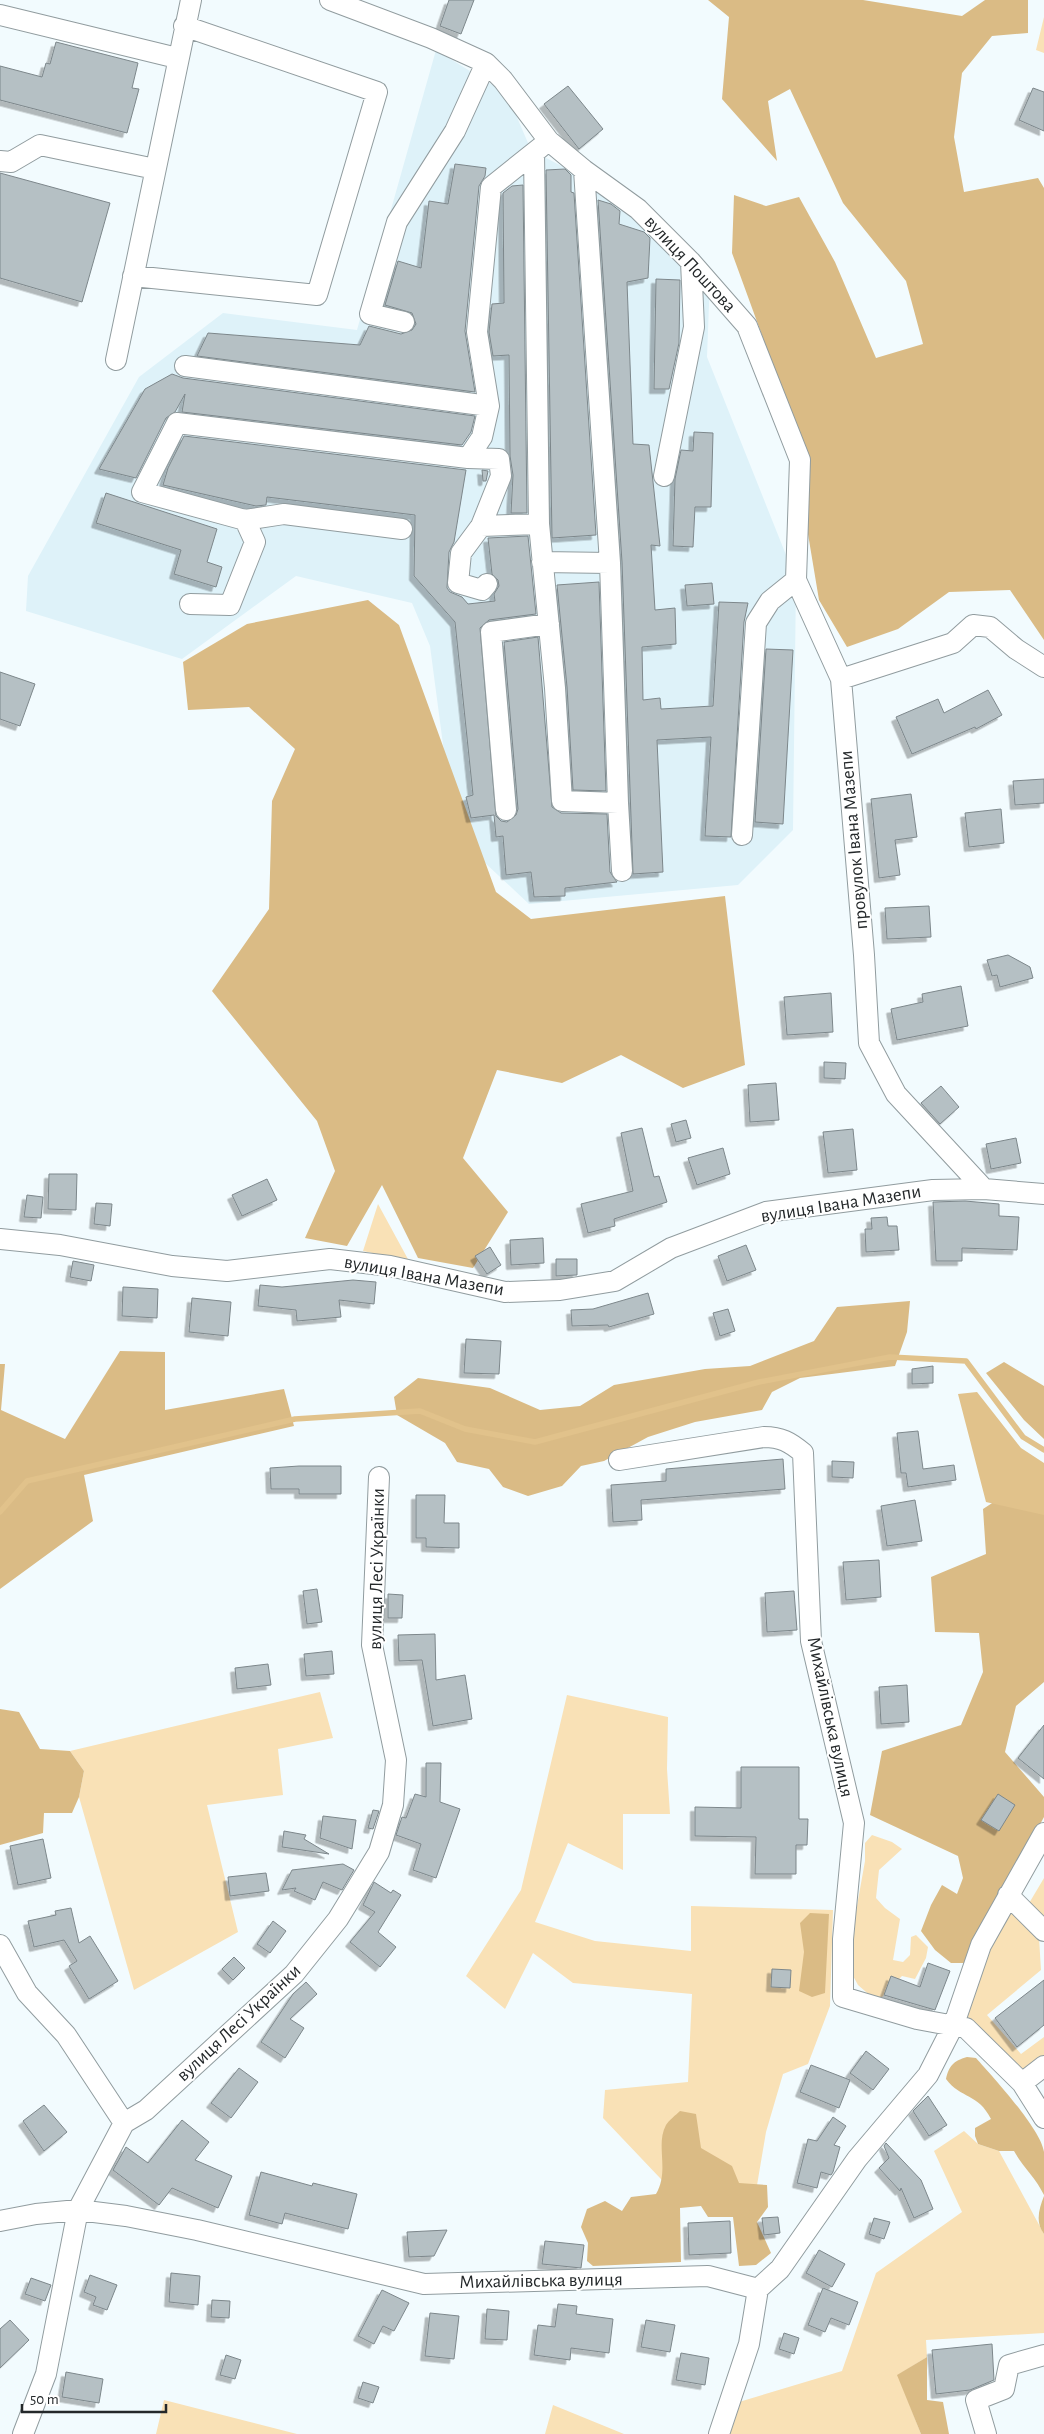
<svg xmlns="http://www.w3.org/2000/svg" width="1044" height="2434" font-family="'Alegreya Sans',sans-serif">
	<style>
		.built { fill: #def2f9 }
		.green { fill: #f9e1b6 }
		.forest { fill: #dabb85 }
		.water { fill: #e1c28b }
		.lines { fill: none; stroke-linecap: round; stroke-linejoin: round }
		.stream { stroke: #e1c28b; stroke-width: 5.5 }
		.building { fill: #b5c0c4; stroke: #7d878b; filter: url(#shadow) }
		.minor-casing { stroke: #919c9f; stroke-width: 22 }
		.minor { stroke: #fff; stroke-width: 20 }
		.labels { text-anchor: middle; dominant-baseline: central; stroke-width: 4; stroke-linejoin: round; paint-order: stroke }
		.street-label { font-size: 19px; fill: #24282a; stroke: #fff }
	</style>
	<defs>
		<filter id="shadow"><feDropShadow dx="-4.5" dy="4.5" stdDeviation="0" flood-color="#0004"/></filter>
	</defs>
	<rect width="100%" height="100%" fill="#f2fbfe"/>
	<path class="built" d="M436 50 507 94 531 150 632 203 710 278 707 357 796 580 793 830 738 885 529 904 483 861 444 752 430 646 412 603 296 576 182 659 26 611 28 576 139 377 223 313 357 330Z"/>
	<path class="green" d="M1044 17V53L1036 50Z
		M378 1204 409 1261 363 1251Z
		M320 1692 333 1738 278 1749 283 1795 207 1805 238 1932 134 1990 79 1797 84 1771 70 1751Z
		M567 1695 668 1717 667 1769 670 1814H623V1870L568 1843 535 1922 595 1941 691 1951V1906L833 1910 830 2006 808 2064 783 2074 766 2132 754 2203 678 2197 603 2118 605 2090 688 2082 692 1994 573 1983 533 1953 505 2009 466 1976 521 1890Z
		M872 1835 892 1842 902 1849 879 1870 876 1898 885 1908 900 1919 893 1960 903 1962 910 1955 911 1937 916 1935 928 1947 926 1958 915 1979 902 1976 881 1998H873L858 1985 852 1974 855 1917 865 1861V1843Z
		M1044 1878V1921L1028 1905Z
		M1008 1905 1039 1938 1041 1970 987 2015 1021 2054 1044 2037V2059L1032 2069 1015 2068 965 2014 986 1942Z
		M964 2131 978 2144 999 2151 1044 2234V2333L926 2340 927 2357 898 2375 921 2434H728L739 2402 842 2371 876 2273 962 2212 934 2151Z
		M164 2400 297 2434H156Z
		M553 2405 624 2434H545Z"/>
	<path class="forest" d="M708 0H863L962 16 985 0H1028V33L992 36 962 73 954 137 964 192 1038 178 1044 188V640L1010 590 949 592 898 629 847 647 819 600 806 522V456L732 253 734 195 766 206 799 197 835 262 876 358 923 344 906 281 843 203 790 89 768 101 777 161 722 99 729 17Z
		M368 600 399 625 496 892 531 919 725 896 745 1065 683 1088 621 1055 562 1083 497 1070 463 1158 508 1212 473 1268 418 1258 382 1185 347 1246 305 1238 335 1171 317 1121 212 991 269 909 272 801 295 749 249 707 188 710 183 662 247 624Z
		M910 1301 907 1332 895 1366 800 1378 772 1392 762 1410 695 1422 648 1437 604 1461 581 1466 562 1486 528 1496 503 1487 489 1469 457 1462 445 1443 397 1415 394 1397 418 1378 490 1388 540 1410 580 1406 614 1385 705 1369 750 1366 814 1341 837 1307Z
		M120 1351 165 1352V1410L284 1389 294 1426 84 1475 93 1521 0 1589V1364H5L1 1410 65 1439Z
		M1004 1362 1044 1386V1439L1024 1420 986 1373Z
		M1006 1494 1044 1502V1682L1016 1706 1005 1752 1044 1797V1817L985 1926 968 1963H951L935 1950 921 1931 931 1905 942 1885 957 1894 963 1878 958 1856 870 1815 882 1751 961 1725 983 1672 979 1633 935 1632 931 1577 986 1554 983 1509Z
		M0 1709 19 1712 40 1749 70 1751 84 1771 79 1797 72 1813H44L43 1833 0 1845Z
		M810 1913 829 1914 825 1993 812 1997 799 1991 804 1952 800 1923Z
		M967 2057 976 2058C992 2076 1041 2129 1044 2152 1044 2166 1044 2181 1044 2195 1036 2178 1023 2167 1014 2151H999L978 2144 975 2136V2128L991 2119C978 2093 961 2099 946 2079 949 2066 953 2061 967 2057Z
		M680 2111 696 2114 701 2148 732 2166 739 2183 767 2185 768 2207 757 2222 771 2253 756 2265 739 2266 733 2217H708L701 2206 680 2208 681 2262 593 2266 587 2261 588 2243 581 2227 587 2209 605 2201 622 2211 631 2197 656 2194C670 2170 655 2145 666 2125 669 2120 676 2115 680 2111Z
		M1044 2196V2234C1035 2222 1039 2209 1044 2196Z
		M927 2357V2400L943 2402 949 2434H921L897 2375Z"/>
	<path class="water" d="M977 1392 1021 1448 1044 1463V1515L986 1502 958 1394Z"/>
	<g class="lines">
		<path class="stream" d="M0 1512 27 1481 295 1419 420 1411 465 1429 535 1442 759 1382 890 1357 966 1361 1023 1437 1044 1450"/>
	</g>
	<path class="building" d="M449 0H474L461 34 440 26Z
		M56 42 138 63 132 88 139 89 127 133 0 100V66L42 77 46 63 50 64Z
		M568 86 603 129 579 149 544 104Z
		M1033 88 1044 92V131L1019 120Z
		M455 164 486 168 485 176 479 186 465 331 475 392 197 356 208 333 360 345 369 326 401 334 412 330 416 324 412 313 385 305 398 261 421 268 429 201 448 204Z
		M565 169 571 175V192L574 193 596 535 552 538 546 170Z
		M0 173 110 203 82 302 0 278Z
		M523 185 527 513H511L513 475 510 456 509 355 493 356 489 332 492 304 504 303 503 193 512 186Z
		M598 200 611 204 620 211 619 224 644 232 650 238 648 278 627 282 633 444 649 445 660 546 651 545 655 610 675 608 676 644 642 647 643 700 660 698 661 709 713 706 719 602 748 603 744 622 731 837 705 836 711 737 657 740 663 872 633 874 622 562Z
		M656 279 680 280 679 343 669 389H654Z
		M172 374 183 378 475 416 471 432 462 445 182 412 185 394 175 412 166 418 136 478 99 469 145 389Z
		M694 432 713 433 711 507H695L693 547 673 546 675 479 681 450 693 451Z
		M184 436 466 470 454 542 449 552 447 588 450 592 462 597 468 604 495 601 494 594 499 586 498 580 492 574 488 538 528 536 536 614 489 620 480 628 496 816 501 821 507 822 516 815 518 809 504 642 538 637 552 807 561 813 607 814 610 872 617 882 565 888V896L534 897 531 872 506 875 503 836 496 837 494 815 471 818 466 797 473 795 455 622 414 576 415 515 267 497 266 505 256 506 163 485 168 468Z
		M482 470 488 471 486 481H483Z
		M106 493 217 529 207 562 222 567 216 587 174 574 181 550 96 523Z
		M599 582 606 791 573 790 567 687 557 585Z
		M712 583 714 604 687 606 685 585Z
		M766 649 793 650 783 824 755 822Z
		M0 672 35 684 20 726 0 719Z
		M988 690 1002 715 976 729 975 727 912 754 896 717 938 699 944 713Z
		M1044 779V803L1015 805 1013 781Z
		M911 794 917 837 895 840 900 875 879 878 871 799Z
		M1001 809 1004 843 969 847 965 813Z
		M929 906 931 937 887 939 885 908Z
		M1008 955 1030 967 1033 978 1000 987 997 975 992 976 987 960Z
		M961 986 968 1026 897 1040 891 1009 923 1002 922 994Z
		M831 993 833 1032 787 1035 784 997Z
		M824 1062 846 1063 845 1079 824 1078Z
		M776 1083 779 1120 750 1122 748 1085Z
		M941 1086 959 1107 940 1124 921 1103Z
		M686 1120 691 1138 676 1142 671 1124Z
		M642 1128 654 1177 659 1176 667 1202 614 1219 615 1226 588 1233 581 1204 633 1191 621 1133Z
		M853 1129 857 1170 828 1173 823 1132Z
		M1016 1138 1021 1163 991 1169 986 1144Z
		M723 1148 730 1174 697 1185 688 1158Z
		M49 1174H77L76 1210 48 1209Z
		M267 1179 277 1200 242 1216 232 1195Z
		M27 1195 43 1197 41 1218 24 1217Z
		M965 1201 999 1204V1216L1019 1217 1017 1250 962 1248V1261H936L933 1202Z
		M96 1203 112 1204 110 1226 94 1224Z
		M887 1217 888 1226H897L899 1250 866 1252 865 1229H872L871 1218Z
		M543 1238 544 1263 511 1265 510 1240Z
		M746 1245 756 1270 727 1281 718 1256Z
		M490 1247 501 1265 487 1274 475 1256Z
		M556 1259H577V1275L556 1276Z
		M73 1261 94 1265 91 1281 70 1277Z
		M353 1280 376 1282 374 1304 339 1300 341 1317 297 1321 296 1310 258 1306 260 1285 282 1287Z
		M123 1287 158 1289 157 1318 122 1316Z
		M648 1293 654 1314 609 1327 608 1325 572 1326 571 1310 593 1309Z
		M192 1298 231 1302 228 1336 189 1332Z
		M728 1309 735 1331 720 1336 713 1313Z
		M466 1339 501 1341 499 1374 464 1373Z
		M933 1366V1383L912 1384V1369Z
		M918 1431 923 1469 954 1465 956 1480 908 1487 906 1473H901L897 1433Z
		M783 1459 785 1489 641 1500 642 1520 613 1522 611 1485 666 1481V1469Z
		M832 1461 854 1462 853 1478 832 1477Z
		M299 1466H341V1494H299V1489H271L270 1468Z
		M416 1495H445L444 1523H459V1548L426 1547V1538H416Z
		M915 1500 922 1541 887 1546 881 1506Z
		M879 1560 881 1597 846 1600 843 1562Z
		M317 1589 322 1622 307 1624 303 1591Z
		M794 1591 797 1630 767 1632 765 1593Z
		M388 1594 403 1595 402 1618H388Z
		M435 1634 436 1680 465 1675 472 1719 433 1726 422 1660 399 1661 398 1635Z
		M332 1651 334 1674 306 1676 304 1654Z
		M268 1664 271 1685 237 1689 235 1668Z
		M907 1685 909 1722 881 1724 879 1687Z
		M1044 1725V1779L1018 1758Z
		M426 1763H441L440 1802 460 1809 436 1878 413 1870 421 1844 396 1835 402 1817 406 1818 415 1794 426 1797Z
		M741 1767H799V1819H808L807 1845H796V1874H755L756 1837 695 1836V1807L741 1808Z
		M998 1794 1015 1805 999 1831 981 1820Z
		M373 1810 379 1811 373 1829 368 1828Z
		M323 1816 356 1820 352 1849 320 1838Z
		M284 1831 306 1835 304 1839 329 1854 282 1847Z
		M43 1839 51 1878 18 1885 10 1846Z
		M343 1864 354 1870 342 1890 323 1882 315 1900 294 1891 296 1888 282 1890 292 1870Z
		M266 1873 269 1891 230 1896 228 1877Z
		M374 1882 391 1893 393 1890 401 1895 378 1932 396 1947 380 1967 350 1942 375 1912 363 1905Z
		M71 1908 79 1943 90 1936 118 1981 89 1999 69 1966 77 1961 64 1940 34 1947 28 1921 56 1915 55 1911Z
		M273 1921 286 1931 270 1953 257 1944Z
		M234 1957 245 1968 233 1980 222 1969Z
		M928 1963 950 1971 935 2010 884 1995 891 1976 920 1987Z
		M772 1969 791 1970 790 1988 771 1987Z
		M1044 1980V2025L1017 2047 995 2018Z
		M306 1982 317 1994 290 2019 304 2028 285 2058 261 2042 293 1994Z
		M866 2051 889 2069 873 2090 850 2073Z
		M811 2065 850 2080 839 2108 800 2092Z
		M239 2068 258 2082 231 2118 211 2103Z
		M928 2096 947 2125 929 2136 913 2111Z
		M44 2105 67 2132 44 2151 23 2121Z
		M833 2117 846 2126 834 2145 840 2147 833 2172 831 2175 821 2172 817 2188 797 2183 808 2139 817 2141Z
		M182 2120 209 2142 195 2160 232 2176 218 2208 172 2188 159 2205 113 2170 126 2147 148 2163Z
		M886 2143 921 2180 933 2209 914 2218 901 2188 900 2191 879 2168 889 2158 884 2146Z
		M261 2172 312 2186 313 2183 357 2194 348 2229 285 2213 282 2224 249 2215Z
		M778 2217 780 2233 764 2235 762 2218Z
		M874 2218 890 2222 884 2239 869 2234Z
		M730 2221 731 2253 689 2255 688 2223Z
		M447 2230 434 2256 409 2257 407 2232Z
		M545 2241 584 2245 581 2268 542 2264Z
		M819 2250 845 2264 832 2287 806 2273Z
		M171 2273 200 2276 198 2305 169 2302Z
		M90 2275 117 2285 107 2310 93 2305 96 2297 84 2292Z
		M31 2278 51 2285 45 2301 25 2294Z
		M823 2288 858 2302 849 2325 831 2318 825 2332 808 2325Z
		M382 2290 409 2303 394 2331 383 2326 374 2344 358 2336Z
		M212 2300 230 2301 229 2318 211 2317Z
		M558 2304 577 2306 576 2314 613 2319 609 2353 571 2348 570 2360 534 2355 538 2325 555 2327Z
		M487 2309 509 2311 507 2340 485 2339Z
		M430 2313 459 2316 454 2359 425 2356Z
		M10 2320 29 2340 0 2368V2329Z
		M646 2320 675 2325 670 2352 641 2347Z
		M784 2333 799 2338 794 2354 779 2349Z
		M992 2344 994 2380 970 2390 936 2394 932 2350Z
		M681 2353 709 2358 705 2385 676 2380Z
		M226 2355 241 2360 235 2379 220 2375Z
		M66 2372 103 2379 99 2403 62 2397Z
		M363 2382 379 2387 373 2403 358 2398Z"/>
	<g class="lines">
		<defs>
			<path id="minor" d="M330 0 431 38 486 63 503 80 549 141 584 170 638 209 691 262 747 326 800 460 796 580 841 679 864 955 869 1043 896 1094 984 1189
				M0 15 177 58
				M534 153 539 524 555 688 562 801 618 803
				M0 161 11 162 40 145 155 169
				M584 170 610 563 618 803 622 871
				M133 276 317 295 377 92 184 26
				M404 322 370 314 397 222 455 131 486 63
				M116 360 191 0
				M185 366 489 406 477 332 491 187 541 147
				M468 458 499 459 501 476 481 526
				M664 476 694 327 691 262
				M402 529 284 514 245 520 142 492 177 423 468 458 482 437 489 406
				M542 562 610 563
				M487 584 482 590 458 583 461 553 481 526 539 524
				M190 604 230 605 255 542 245 520
				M841 679 953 643 973 625 990 627 1016 649 1044 667
				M506 810 491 632 549 624
				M742 835 756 623 770 601 796 580
				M0 1239 60 1245 172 1266 227 1271 330 1259 390 1266 505 1292 560 1290 615 1281 671 1248 766 1212 933 1190 984 1189 1044 1194
				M619 1460 764 1437C781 1437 790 1442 803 1453L811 1641 854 1823 843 1939V1997L917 2019 966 2028 1022 2083 1044 2118
				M1008 1895 1044 1931
				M0 1945 27 1993 66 2035 124 2123
				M1022 2083 1044 2066
				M0 2221 36 2214 78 2210 126 2216 197 2230 424 2284 708 2276 758 2289 780 2269 857 2159 928 2075 954 2024 981 1945 1044 1833
				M23 2434 46 2374 78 2210 124 2123 146 2110 294 1974 338 1919 379 1852 393 1805 396 1760 372 1645 379 1477
				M719 2434 749 2344 758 2289
				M986 2434 976 2400 1004 2389 1009 2365 1044 2355"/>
		</defs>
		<use href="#minor" class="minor-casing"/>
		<use href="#minor" class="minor"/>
	</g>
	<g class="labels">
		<g class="street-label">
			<text transform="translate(690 264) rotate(47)">вулиця Поштова</text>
			<text transform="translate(854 840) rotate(-95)">провулок Івана Мазепи</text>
			<text transform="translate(841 1204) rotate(-9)">вулиця Івана Мазепи</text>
			<text transform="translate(424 1276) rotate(10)">вулиця Івана Мазепи</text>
			<text transform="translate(377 1569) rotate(-89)">вулиця Лесі Українки</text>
			<text transform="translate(830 1717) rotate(78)">Михайлівська вулиця</text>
			<text transform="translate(239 2023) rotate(-43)">вулиця Лесі Українки</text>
			<text transform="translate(541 2281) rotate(-1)">Михайлівська вулиця</text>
		</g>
	</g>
	<path d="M22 2404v8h144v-8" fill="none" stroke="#24282a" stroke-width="2.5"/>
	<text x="30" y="2404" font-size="15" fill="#24282a" stroke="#ffffff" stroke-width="4" paint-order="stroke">50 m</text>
</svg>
